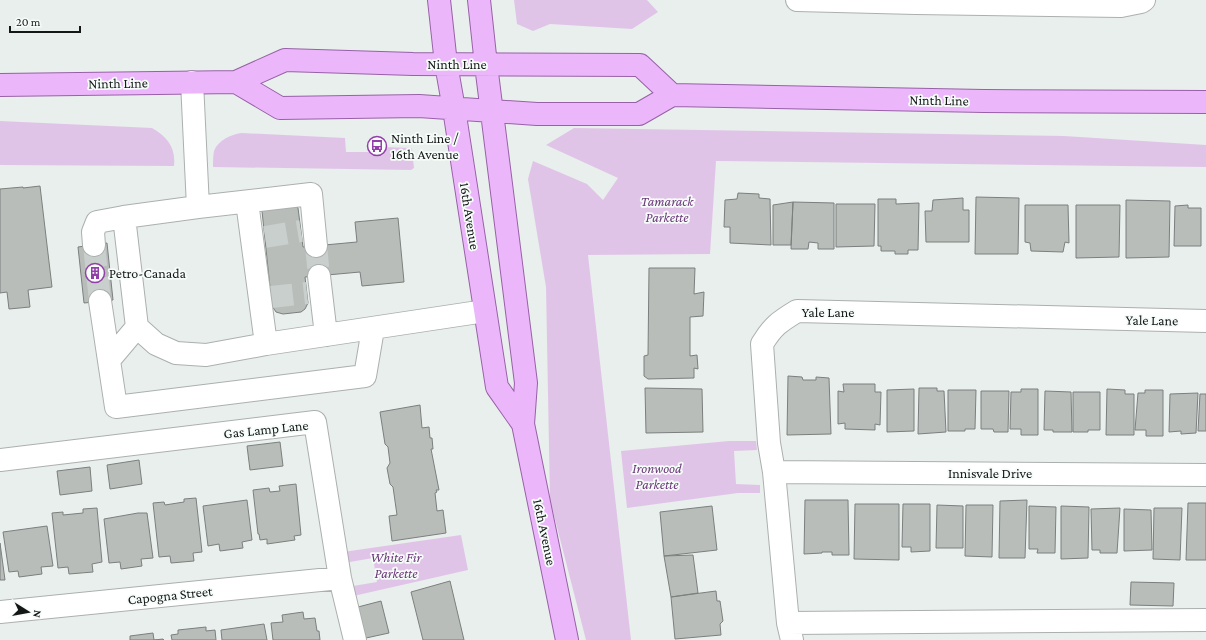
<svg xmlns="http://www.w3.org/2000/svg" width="1206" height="640" font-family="'Crimson Pro',serif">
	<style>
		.green { fill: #e0c4e8 }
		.building { fill: #b8bdba; stroke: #7b807e }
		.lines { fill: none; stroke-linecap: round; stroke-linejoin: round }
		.minor-tunnel { stroke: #c9cfcc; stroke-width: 22; stroke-dasharray: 22 11; stroke-linecap: butt }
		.minor-casing { stroke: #abb0ae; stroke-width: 24 }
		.major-casing { stroke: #9860a8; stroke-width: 24 }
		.minor { stroke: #fff; stroke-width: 22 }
		.major { stroke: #ecb7fa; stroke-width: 22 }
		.labels { text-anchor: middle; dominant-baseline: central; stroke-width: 3.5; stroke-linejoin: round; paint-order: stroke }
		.street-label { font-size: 14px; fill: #151716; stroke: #f6fcf9 }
		.poi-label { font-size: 14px; fill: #151716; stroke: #f6fcf9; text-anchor: start }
		.park-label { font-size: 14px; font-style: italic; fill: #6a3778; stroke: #f6fcf9 }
	</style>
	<rect width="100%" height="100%" fill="#e9efec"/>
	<path class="green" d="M514 0H647L658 12 632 29 550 24 533 31 517 24Z
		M0 121 152 128C167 137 176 147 174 166L0 165Z
		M574 128 1064 136 1206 145V167L716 161 710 254 588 255 631 640H586L550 500 546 287 528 179 533 161 587 184 603 200 618 178 546 145Z
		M242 133 345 138 346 152H384V147L411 148 412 149 414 168 411 170 213 167C213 162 213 156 214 151 218 140 232 134 242 133Z
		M729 441H756L757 450 734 451 736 484 760 485V493H738L627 508 621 451Z
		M461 535 468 570 349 597 347 587 377 582 373 558 344 563 343 552Z"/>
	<path class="building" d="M40 186 52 287 28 290 30 307 9 309 7 292 0 293V189L23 187V188Z
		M738 193 759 194V198L770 199 771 245 730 243V227H724L725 200 737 199Z
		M976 197 1019 198 1018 254H975Z
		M963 198V210H969V242H926L925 211H932L933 200Z
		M878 199H896V204L919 203 918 250H908V254H895V251H881V246H878Z
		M1126 200 1170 201 1169 257 1126 258Z
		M793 202 834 203V249H818V243L809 242 808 249H791Z
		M793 202 791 245H773V205Z
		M836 204H875L874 246 836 247Z
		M294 205 298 208 303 247 357 242 355 222 398 218 404 282 362 286 360 272 305 277 308 303 305 309 301 312 283 314 276 312 272 306 262 211 263 210Z
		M1025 205H1068L1069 243 1065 242 1063 252 1031 251 1030 243 1025 242Z
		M1076 205H1120L1119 257 1076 258Z
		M1188 205V208H1201V246H1174L1175 206Z
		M107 243 113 300 84 303 78 247Z
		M649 268H695L694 294 704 292 703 316 690 317V356L697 355 698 369 694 368V378L648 379 644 376V356L648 355Z
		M788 376 802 377 803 380H816V377L829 378 831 434 787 435Z
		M843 384H875V392H881L880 425 875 424V430L845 429V423L838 424V391L844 392Z
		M645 388 702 389 703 432 646 433Z
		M919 388H937V391H944L946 432 918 434Z
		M914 389V431L887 432V390Z
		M1021 389H1038V435H1021V429H1010L1011 392H1021Z
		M1107 389 1125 390V394H1134V435H1106Z
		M948 390H976L975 429H965V431H948Z
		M1145 390H1163V436H1146V430H1135L1138 393H1145Z
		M981 391H1009L1008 432H994L993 429H981Z
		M1045 391 1071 392 1072 432H1053V430H1044Z
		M1073 392H1100V430H1088V432H1073Z
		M1198 393 1196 433 1181 434V431L1169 432 1170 394Z
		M1200 394H1206V431H1198Z
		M420 405 422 428 429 427 430 438H432L433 449H431L439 490H436L437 492 435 493 437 511 443 510 446 533 392 541 389 516 397 515 393 487 390 484 387 468 390 463 388 447 385 444 380 412Z
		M280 442 283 466 250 470 247 446Z
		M139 460 142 484 110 489 107 465Z
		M90 467 92 491 60 495 57 471Z
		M296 484 301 535 294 536 295 540 267 544V539L260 540 259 534H258L253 490 269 488 270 492 280 491 279 486Z
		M196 498 202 552 193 553 194 561 171 563 170 556 159 557 153 503 164 502 165 505 184 502V499Z
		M247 500 252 540 242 542 243 548 220 551 219 544 208 546 203 506Z
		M805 500H848L849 555H832V552H822V553L804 554Z
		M1027 500 1025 558H999L1000 501Z
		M1188 503H1206V560H1186Z
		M855 504H899V560L854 559Z
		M903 504H930V551L911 552V547H902Z
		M937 505 963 506V548H936Z
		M966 505H993L992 557 965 556Z
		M712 506 717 550 664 556 660 512Z
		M1029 506 1056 507 1055 553H1037L1038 549H1029Z
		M1061 506 1089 507 1088 558 1061 559Z
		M97 508 102 562 92 564 93 572 69 574 68 567 58 568 52 513 63 512V515L83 513V509Z
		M1120 508 1117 553H1100V550H1092L1091 509Z
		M1154 508H1182L1180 560 1153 559Z
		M1124 509 1151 510 1152 550 1124 551Z
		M138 513H147L153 558 141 559 142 566 121 569 120 562 109 563 104 519Z
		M47 526 53 566 41 567 42 574 19 577 18 571 9 572 3 532Z
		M0 543 5 580H0Z
		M693 555 698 593 671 597 664 556Z
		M450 581 464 640H423L411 592Z
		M1131 582 1174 583 1173 606 1130 605Z
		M716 591 717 601H720L723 621 720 624 721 635 675 639 671 597Z
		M381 601 389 633 366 638 358 607Z
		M303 612 304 619 315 618 317 631H319L320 640H273L271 623 283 622 282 615Z
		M264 624 267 640H222L221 630Z
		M206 627V631L215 630 216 640H172L171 635 178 634V630Z
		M153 633 154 640 163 639 164 640H130V636Z"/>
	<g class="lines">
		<path class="minor-tunnel" d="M265 237 301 231
			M94 245 100 301
			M316 246 319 276
			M271 297 307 293"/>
		<defs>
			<path id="minor" d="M797 0 916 3 1121 6 1141 2 1144 0
				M192 82 198 207 124 217 137 327 156 344 176 353 206 355 266 344 485 311
				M247 202 266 344
				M198 207 311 194 316 246
				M94 245 93 232 97 222 124 217
				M319 276 326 335
				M100 301 116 407 365 376 373 329
				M110 359 137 327
				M0 460 315 422 340 578 355 640
				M774 472 1206 475
				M0 612 340 578
				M788 623 1206 620
				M792 640 788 623 774 472 769 443 762 344C773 326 779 322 797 311L1206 321"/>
			<path id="major" d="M439 0 446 64 454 109 497 387 523 424
				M479 0 486 65 526 383 523 424 567 640
				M236 82 280 108 419 106 537 114H639L672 95 984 101 1206 102
				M0 85 236 82 285 60 413 64 640 65 672 95"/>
		</defs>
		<use href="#minor" class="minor-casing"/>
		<use href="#major" class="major-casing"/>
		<use href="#minor" class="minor"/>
		<use href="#major" class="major"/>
	</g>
	<defs>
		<symbol id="bus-ring" viewBox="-11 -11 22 22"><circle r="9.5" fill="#f6fcf9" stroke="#943eaa" stroke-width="1.5"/><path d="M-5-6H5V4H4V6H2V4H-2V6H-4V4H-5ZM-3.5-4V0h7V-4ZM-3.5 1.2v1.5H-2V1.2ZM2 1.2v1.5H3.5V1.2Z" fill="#943eaa"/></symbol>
		<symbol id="building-ring" viewBox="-11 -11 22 22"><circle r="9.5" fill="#f6fcf9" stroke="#943eaa" stroke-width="1.5"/><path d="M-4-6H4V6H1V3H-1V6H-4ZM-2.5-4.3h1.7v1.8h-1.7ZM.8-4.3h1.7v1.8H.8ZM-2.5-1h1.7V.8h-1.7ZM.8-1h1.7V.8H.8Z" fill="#943eaa"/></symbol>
	</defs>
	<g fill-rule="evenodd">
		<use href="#bus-ring" x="366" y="135" width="22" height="22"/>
		<use href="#building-ring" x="84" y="262" width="22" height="22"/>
	</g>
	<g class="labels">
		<g class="street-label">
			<text x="457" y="64">Ninth Line</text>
			<text transform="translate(118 83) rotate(-1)">Ninth Line</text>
			<text transform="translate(939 100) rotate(1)">Ninth Line</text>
			<text transform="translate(470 216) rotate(81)">16th Avenue</text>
			<text x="828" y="312">Yale Lane</text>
			<text transform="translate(1152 320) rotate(1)">Yale Lane</text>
			<text transform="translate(266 429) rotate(-6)">Gas Lamp Lane</text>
			<text x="990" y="473">Innisvale Drive</text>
			<text transform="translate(545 532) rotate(78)">16th Avenue</text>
			<text transform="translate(170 595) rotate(-6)">Capogna Street</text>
		</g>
		<g class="poi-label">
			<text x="391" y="138">Ninth Line /<tspan x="391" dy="16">16th Avenue</tspan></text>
			<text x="109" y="273">Petro-Canada</text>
		</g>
		<g class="park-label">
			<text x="667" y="201">Tamarack<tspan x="667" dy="16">Parkette</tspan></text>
			<text x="657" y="468">Ironwood<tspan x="657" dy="16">Parkette</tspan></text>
			<text x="396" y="557">White Fir<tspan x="396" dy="16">Parkette</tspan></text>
		</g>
	</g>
	<g transform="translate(28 612) rotate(101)" stroke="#f6fcf9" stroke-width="3" paint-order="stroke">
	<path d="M0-3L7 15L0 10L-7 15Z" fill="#151716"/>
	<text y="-6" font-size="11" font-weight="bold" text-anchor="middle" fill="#151716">N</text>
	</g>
	<path d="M10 26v6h70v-6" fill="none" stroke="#151716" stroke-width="2"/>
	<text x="16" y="26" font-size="12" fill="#151716" stroke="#f6fcf9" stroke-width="3" paint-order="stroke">20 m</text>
</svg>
